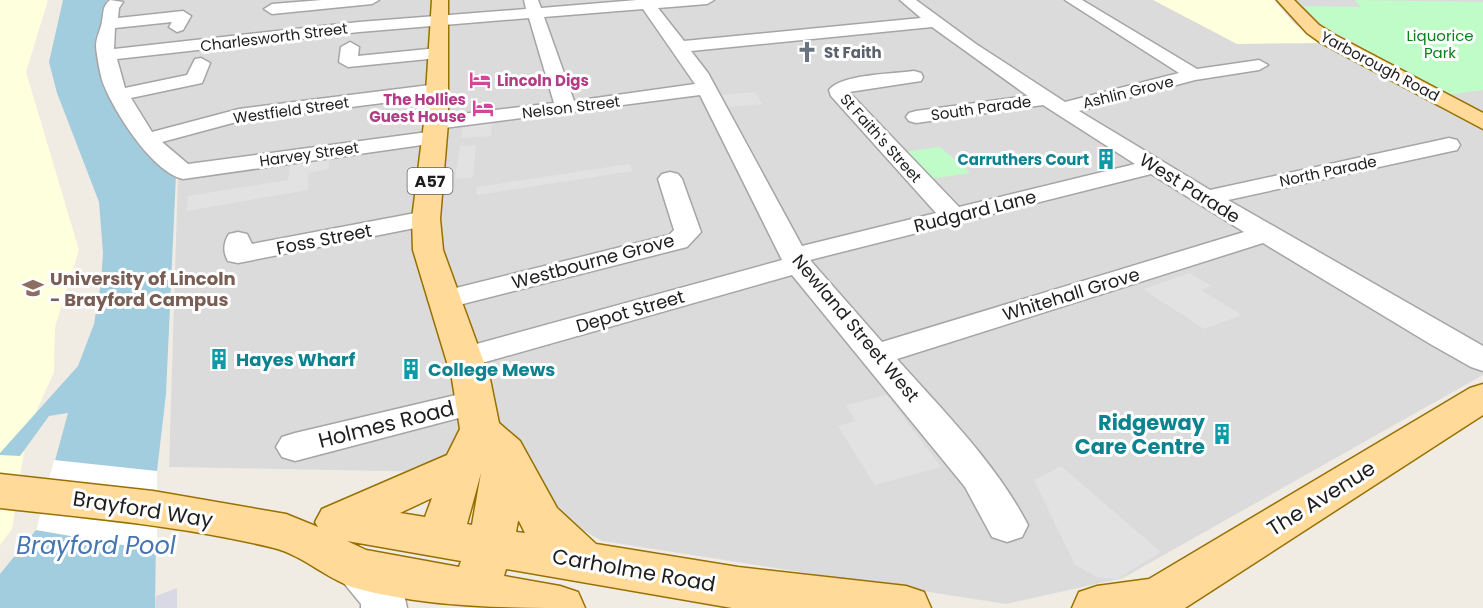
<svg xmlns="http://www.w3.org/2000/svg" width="1483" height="608" font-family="Poppins,sans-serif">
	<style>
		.residential { fill: #dcdbdb }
		.education { fill: #fdffdd }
		.park { fill: #bffcc8 }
		.parking { fill: #e2e2e2 }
		.plaza { fill: #d9d8e5 }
		.water { fill: #a2cddf }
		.pier { fill: #fff }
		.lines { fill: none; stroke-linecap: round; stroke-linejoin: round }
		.minor-casing { stroke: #a5a5a5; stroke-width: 3 }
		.major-casing { stroke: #987000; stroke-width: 3 }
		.minor { fill: #fff; fill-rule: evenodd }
		.major { fill: #ffda99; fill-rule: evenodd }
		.labels { text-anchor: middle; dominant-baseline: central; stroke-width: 6; stroke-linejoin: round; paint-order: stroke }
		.far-park-label { font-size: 15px; fill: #078219; stroke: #fff }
		.far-street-label { font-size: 15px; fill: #1e1e1e; stroke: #fff }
		.far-worship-label { font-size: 15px; font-weight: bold; fill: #5b616d; stroke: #fff; text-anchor: start }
		.far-hotel-label { font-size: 15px; font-weight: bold; fill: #b23c85; stroke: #fff; text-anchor: start }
		.far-culture-label { font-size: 15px; font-weight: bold; fill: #0d838f; stroke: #fff; text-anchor: end }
		.shield { fill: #fff; stroke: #626262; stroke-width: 1.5 }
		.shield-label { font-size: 16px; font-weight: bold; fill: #1e1e1e }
		.street-label { font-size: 18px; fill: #1e1e1e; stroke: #fff }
		.education-label { font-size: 18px; font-weight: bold; fill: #785e54; stroke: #fff; text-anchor: start }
		.culture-label { font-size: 18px; font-weight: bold; fill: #0d838f; stroke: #fff; text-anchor: start }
		.near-culture-label { font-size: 21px; font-weight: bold; fill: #0d838f; stroke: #fff; text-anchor: end }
		.near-street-label { font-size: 21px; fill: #1e1e1e; stroke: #fff }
		.near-water-label { font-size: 24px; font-style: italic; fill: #4675b2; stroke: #fff }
	</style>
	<rect width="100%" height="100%" fill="#f0ece4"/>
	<path class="residential" d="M112 0H1483V375L1123 578 1006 604 602 541 506 486 439 472 169 467 178 173 103 55Z"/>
	<path class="education" d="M0 0H48L26 72 79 250 55 327 54 372 27 432 12 529 0 545Z
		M1153 0H1274L1295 24 1323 43 1237 44Z"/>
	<path class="park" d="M1355 0 1483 2V90L1448 95 1368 54 1357 44 1324 27 1303 6 1361 7Z
		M940 147 970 173 929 179 903 152Z"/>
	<path class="parking" d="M755 92 762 104 729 107 722 95Z
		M492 120 491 136 461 138 463 124Z
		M476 145 473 177 455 179 460 146Z
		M329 159V169L308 173V190L187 211 188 196 288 180 290 165Z
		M629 164 633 171 477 195 476 187Z
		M1190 273 1211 286 1201 290 1242 315 1204 329 1143 289Z
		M887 395 941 467 875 485 838 426 856 421 846 405Z
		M1061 466 1161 552 1117 579 1097 577 1075 565 1034 480Z"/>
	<path class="plaza" d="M177 588V608H155L156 596Z"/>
	<path class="water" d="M63 0H107L98 44 176 175 166 394 157 471 155 608H0V574L36 530 68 413 49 416 20 456 0 455V453L78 366 94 324 101 282 103 253 99 202 57 93 49 62Z"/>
	<path class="pier" d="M54 460 157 471V551L36 530Z"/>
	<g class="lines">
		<defs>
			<path id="minor" d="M110 0 123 2 119 8 118 18 183 11 191 16 183 30 177 32 169 27 172 22 115 28 114 49 359 22 526 9 524 0H538L541 8 637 0H714L707 4 658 8 684 41 921 18 900 0H916L976 44 1065 102 1179 73 1065 0H1082L1197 69 1259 60 1268 65 1259 70 1195 80 1079 111 1210 190 1449 138 1457 140 1460 145 1457 150 1228 200 1483 346V371L1471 367 1432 345 1263 243 897 359C944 412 995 462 1028 525L1022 537 1007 542 992 537 965 487 792 275 475 365 463 368 451 365 447 358 451 351 782 260 700 95 436 129 429 127 426 123 429 119 436 117 554 103 529 18 359 32 117 59 125 88 187 75 195 59 201 58 210 63 202 83 131 98 152 132 239 109 438 84 448 90 438 96 240 121 162 142 188 164 435 131 443 132 446 137 443 142 183 179C151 171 114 111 103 83 100 74 97 56 96 47 96 36 101 30 102 21 104 12 102 7 110 0ZM643 9 695 84 574 101 544 17ZM932 27 1028 96 916 111 909 113 906 117 909 121 916 123 1043 105 1135 164 959 207 849 92 921 81 923 77 921 73 914 71C894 74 841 74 829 90L831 96 936 213 802 246 708 73 691 51ZM1151 174 1244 232 882 342 810 260Z
				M322 0H379L372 4 272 14 264 9 272 4Z
				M350 42 359 47 358 56 438 48 447 53 438 58 348 67 339 62 341 47Z
				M670 172 678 174 682 179 701 232 687 247 443 309 432 306 428 300 432 294 669 235 674 230 658 179 662 174Z
				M426 211 435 214 439 219 435 224 238 263 228 261C223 253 223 243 229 234L238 232 247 234 252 244Z
				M477 390 489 394 494 402 489 410 295 461 282 457 276 447 282 437 295 433Z
				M358 551C382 559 404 582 407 608H361V604L343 582 336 569 343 556Z"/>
			<path id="major" d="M432 0H448V123L440 219 443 250 490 379 499 423 520 441 557 508 596 544 738 567 906 586 924 592 931 608H732L506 569 504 576 560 586 578 592 585 608C508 608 430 608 355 588 327 579 302 555 274 548 184 526 91 518 0 508V474L153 491 286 514 318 527 315 522 322 509 447 455 460 429 452 379 413 250 412 219 424 123ZM481 473 472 525 467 524ZM432 498 425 517 400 513ZM518 521H519L525 533 516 532ZM347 541 461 561 459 567 366 550Z
				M1277 0H1294L1319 25 1335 35 1483 113V129L1321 43 1307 33Z
				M1483 384V415L1185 608H1072L1079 592 1097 586 1149 579 1470 388Z"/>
		</defs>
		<use href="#minor" class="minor-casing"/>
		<use href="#major" class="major-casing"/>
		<use href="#minor" class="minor"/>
		<use href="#major" class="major"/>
	</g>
	<defs>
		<symbol id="church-bare" viewBox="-9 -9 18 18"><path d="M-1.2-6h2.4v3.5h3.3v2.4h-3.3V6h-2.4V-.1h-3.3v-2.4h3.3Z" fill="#6b7280" stroke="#fff" stroke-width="2.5" paint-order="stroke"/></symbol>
		<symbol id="hotel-bare" viewBox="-9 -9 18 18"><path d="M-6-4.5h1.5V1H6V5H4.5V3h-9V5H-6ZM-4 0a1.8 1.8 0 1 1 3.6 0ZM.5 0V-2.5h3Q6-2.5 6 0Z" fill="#d1479c" stroke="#fff" stroke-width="2.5" paint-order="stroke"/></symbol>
		<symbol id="building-bare" viewBox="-9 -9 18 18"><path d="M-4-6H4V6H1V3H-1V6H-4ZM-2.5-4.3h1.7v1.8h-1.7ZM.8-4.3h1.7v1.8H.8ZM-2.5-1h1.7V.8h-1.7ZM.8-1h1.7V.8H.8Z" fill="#0f9aa8" stroke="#fff" stroke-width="2.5" paint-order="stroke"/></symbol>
		<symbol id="university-bare" viewBox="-9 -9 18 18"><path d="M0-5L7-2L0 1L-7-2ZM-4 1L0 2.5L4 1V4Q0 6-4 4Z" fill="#8d6e63" stroke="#fff" stroke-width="2.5" paint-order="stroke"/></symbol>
	</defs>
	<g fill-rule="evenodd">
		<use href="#church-bare" x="792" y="37" width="30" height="30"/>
		<use href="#hotel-bare" x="465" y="65" width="30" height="30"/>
		<use href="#hotel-bare" x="468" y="93" width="30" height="30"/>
		<use href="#building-bare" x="1091" y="144" width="30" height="30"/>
		<use href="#university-bare" x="18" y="273" width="30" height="30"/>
		<use href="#building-bare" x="204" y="344" width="30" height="30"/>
		<use href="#building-bare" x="396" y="354" width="30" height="30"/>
		<use href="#building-bare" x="1207" y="419" width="30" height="30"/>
	</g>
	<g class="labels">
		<g class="far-park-label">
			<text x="1440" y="35">Liquorice<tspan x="1440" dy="17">Park</tspan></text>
		</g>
		<g class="far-street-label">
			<text transform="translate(274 37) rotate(-7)">Charlesworth Street</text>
			<text transform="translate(1380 66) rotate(28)">Yarborough Road</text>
			<text transform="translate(1128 92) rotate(-14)">Ashlin Grove</text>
			<text transform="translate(571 107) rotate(-7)">Nelson Street</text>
			<text transform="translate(981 108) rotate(-8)">South Parade</text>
			<text transform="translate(291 110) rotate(-8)">Westfield Street</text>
			<text transform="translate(881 138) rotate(48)">St Faith's Street</text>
			<text transform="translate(309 154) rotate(-8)">Harvey Street</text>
			<text transform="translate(1328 171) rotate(-12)">North Parade</text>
		</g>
		<g class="far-worship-label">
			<text x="824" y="52">St Faith</text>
		</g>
		<g class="far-hotel-label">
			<text x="497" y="80">Lincoln Digs</text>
			<text x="466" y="99" text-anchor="end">The Hollies<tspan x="466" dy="17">Guest House</tspan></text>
		</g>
		<g class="far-culture-label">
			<text x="1089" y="159">Carruthers Court</text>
		</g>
		<rect class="shield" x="407.5" y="168" width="45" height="26" rx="4.5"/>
		<g class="shield-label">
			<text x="430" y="181">A57</text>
		</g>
		<g class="street-label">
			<text transform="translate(1190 188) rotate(32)">West Parade</text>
			<text transform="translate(975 211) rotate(-14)">Rudgard Lane</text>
			<text transform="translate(324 239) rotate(-11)">Foss Street</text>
			<text transform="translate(593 261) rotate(-15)">Westbourne Grove</text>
			<text transform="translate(1071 294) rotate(-17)">Whitehall Grove</text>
			<text transform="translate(630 311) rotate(-16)">Depot Street</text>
			<text transform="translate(856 328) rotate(50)">Newland Street West</text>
		</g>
		<g class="education-label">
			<text x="50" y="278">University of Lincoln<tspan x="50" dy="21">- Brayford Campus</tspan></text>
		</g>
		<g class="culture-label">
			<text x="236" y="359">Hayes Wharf</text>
			<text x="428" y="369">College Mews</text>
		</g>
		<g class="near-culture-label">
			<text x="1205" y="422">Ridgeway<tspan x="1205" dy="24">Care Centre</tspan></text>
		</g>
		<g class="near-street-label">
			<text transform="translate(386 424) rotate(-14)">Holmes Road</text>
			<text transform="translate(1321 498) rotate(-32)">The Avenue</text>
			<text transform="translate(143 509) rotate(9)">Brayford Way</text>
			<text transform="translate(634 570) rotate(10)">Carholme Road</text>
		</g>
		<g class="near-water-label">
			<text x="96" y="545">Brayford Pool</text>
		</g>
	</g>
</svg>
